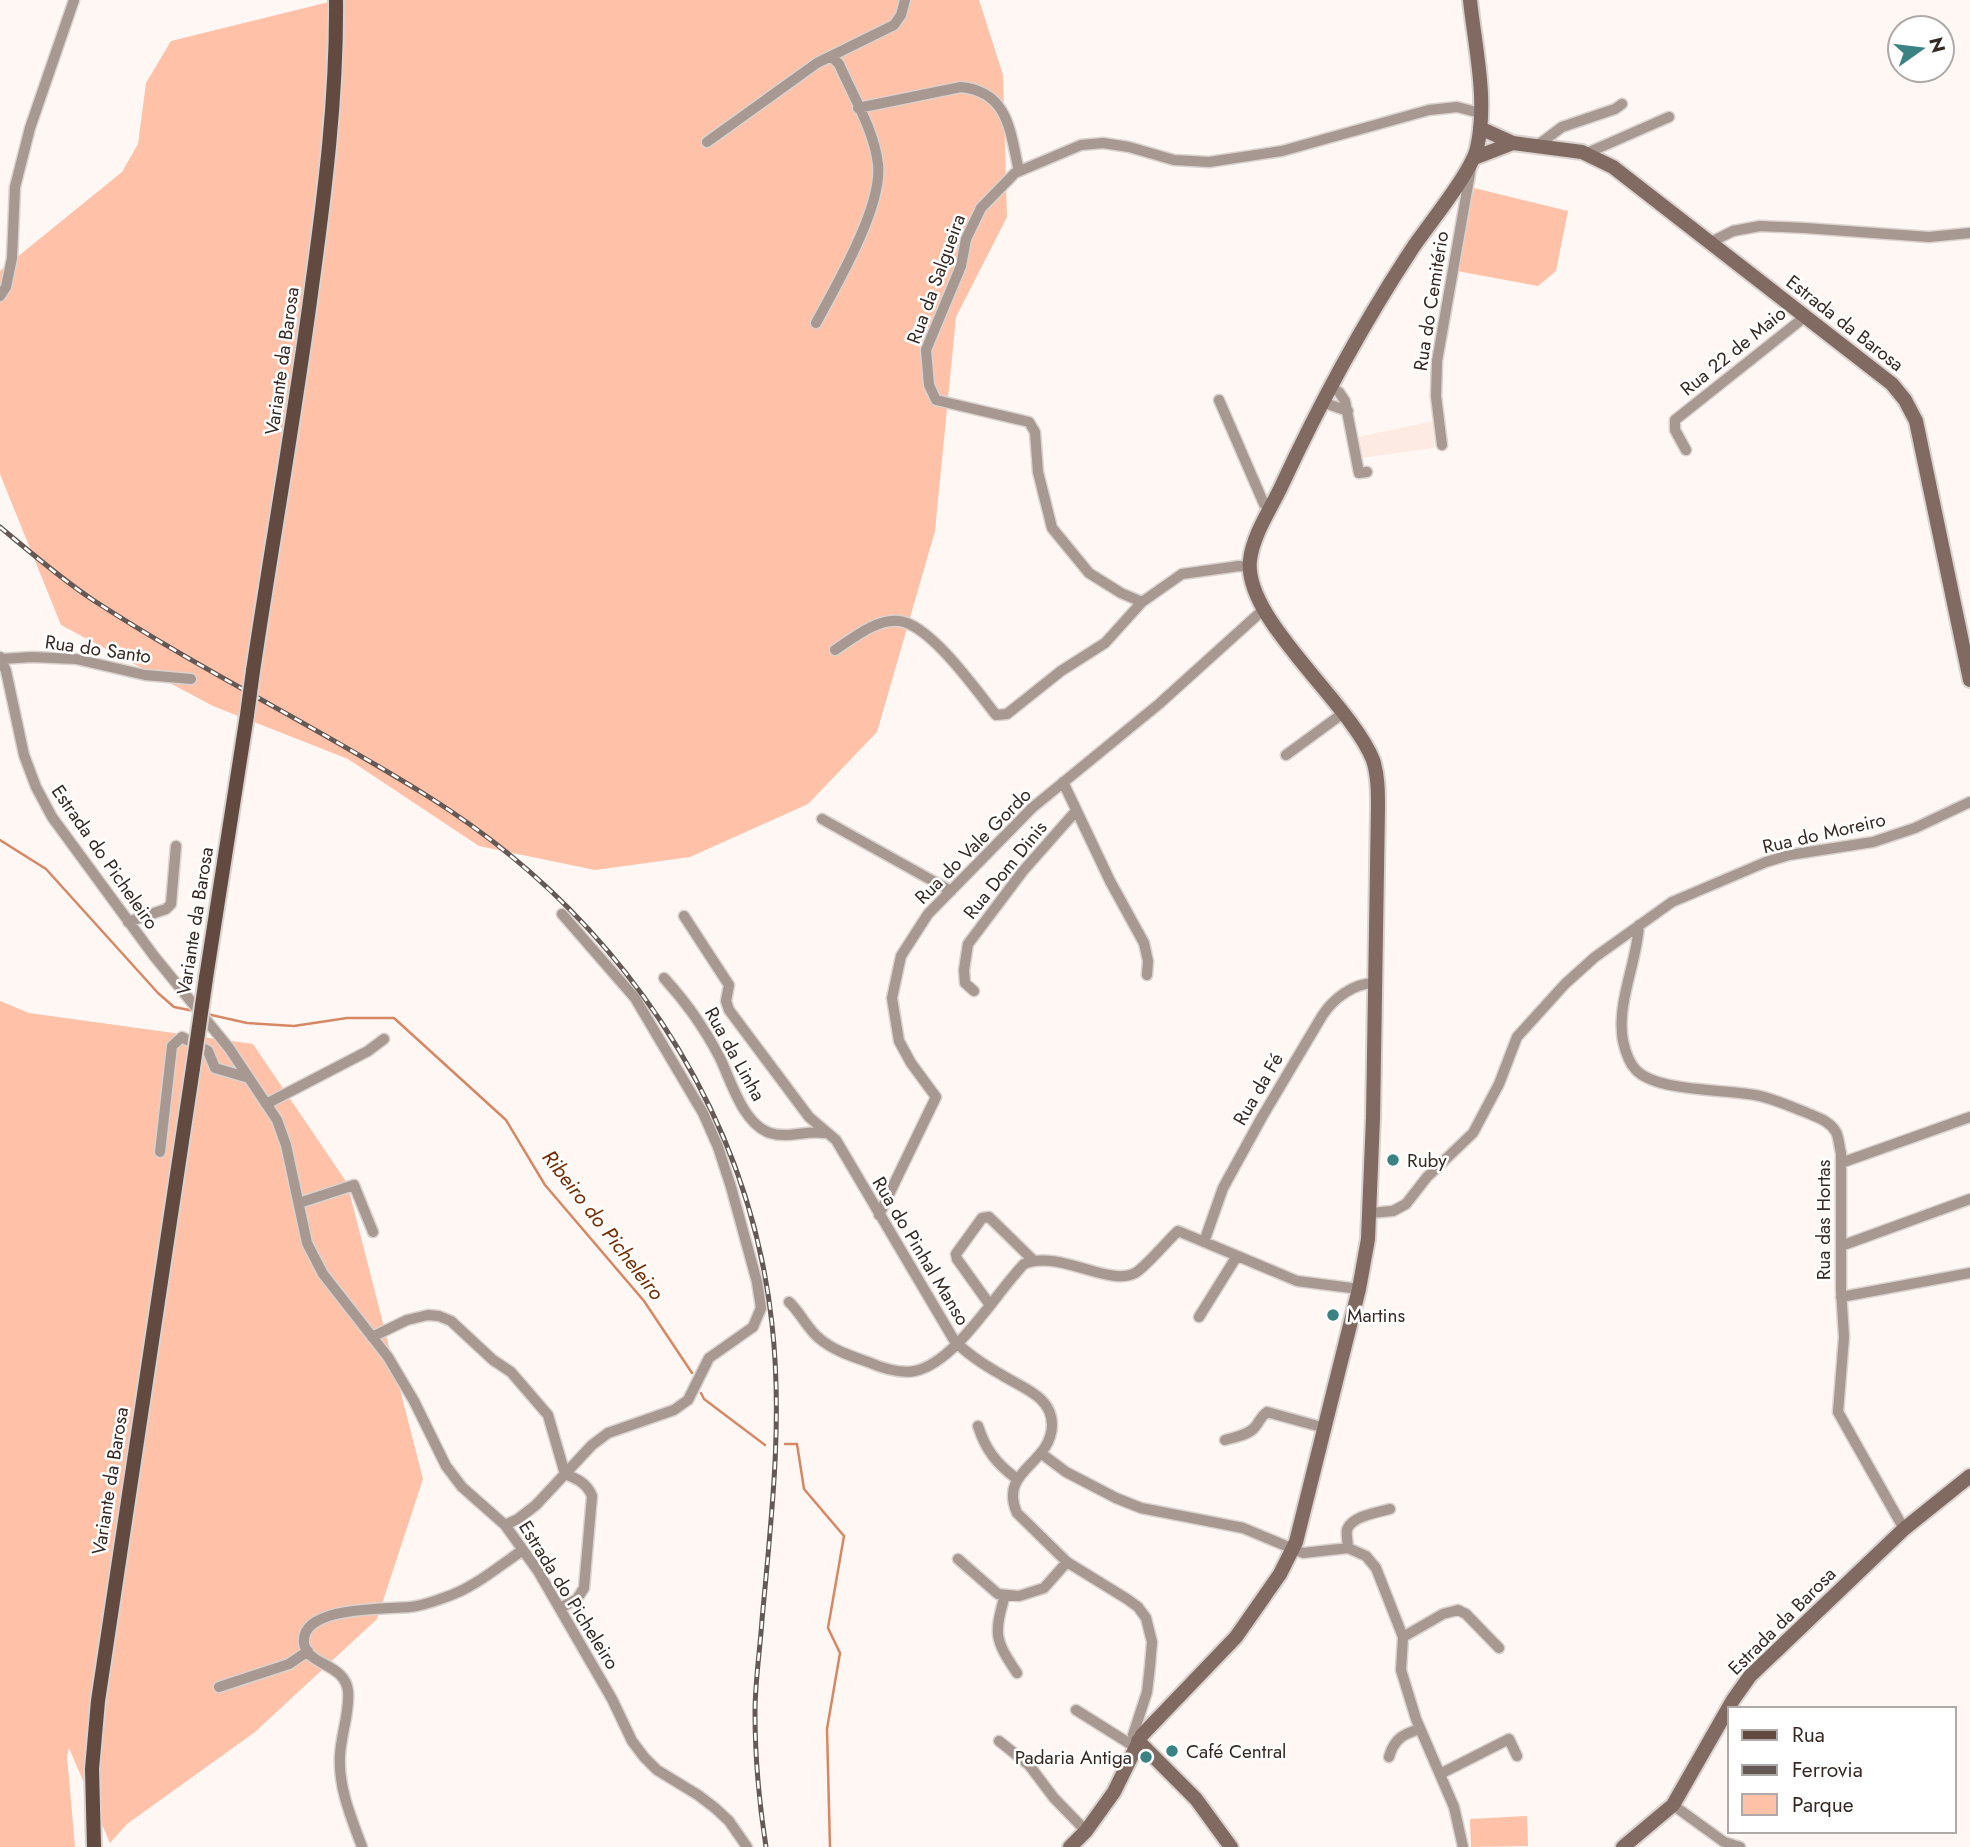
<svg xmlns="http://www.w3.org/2000/svg" width="1970" height="1847" font-family="Jost,sans-serif">
	<style>
		.built { fill: #fdebe3 }
		.green { fill: #ffc1a7 }
		.lines { fill: none; stroke-linecap: round; stroke-linejoin: round }
		.stream { stroke: #d68864; stroke-width: 2.5 }
		.street-casing { stroke: #dad2ce; stroke-width: 13 }
		.secondary-casing { stroke: #dad2ce; stroke-width: 18 }
		.primary-casing { stroke: #dad2ce; stroke-width: 18 }
		.street { stroke: #a79892; stroke-width: 10 }
		.secondary { stroke: #806a61; stroke-width: 14 }
		.primary { stroke: #634a40; stroke-width: 14 }
		.rail-casing { stroke: #645954; stroke-width: 5 }
		.rail { stroke: #fff; stroke-width: 2.5; stroke-dasharray: 8; stroke-linecap: butt }
		.primary-bridge-casing { stroke: #dad2ce; stroke-width: 18; stroke-linecap: butt }
		.primary-bridge { stroke: #634a40; stroke-width: 14 }
		.poi-dot { fill: #3b8382; stroke: #fff; stroke-width: 2.5 }
		.labels { text-anchor: middle; dominant-baseline: central; stroke-width: 5; stroke-linejoin: round; paint-order: stroke }
		.street-label { font-size: 19px; fill: #362923; stroke: #fff }
		.poi-label { font-size: 19px; fill: #362923; stroke: #fff; text-anchor: start }
		.water-label { font-size: 21px; font-style: italic; fill: #752d03; stroke: #fff }
	</style>
	<rect width="100%" height="100%" fill="#fef7f4"/>
	<path class="built" d="M1434 421V448L1361 458 1358 437Z"/>
	<path class="green" d="M337 0H979L1003 75 1007 217 956 317 935 531 877 732 808 804 690 857 595 870 479 846 348 759 213 706 61 625 0 474V271L122 172 138 144 146 83 171 41Z
		M1474 188 1568 211 1556 271 1538 286 1457 271Z
		M0 1001 29 1013 253 1044 347 1183 423 1479 377 1619 255 1732 127 1824 110 1843 69 1748 67 1756 75 1847H0Z
		M1527 1816 1528 1846 1471 1847 1470 1819Z"/>
	<g class="lines">
		<path class="stream" d="M0 840 46 869 158 993 174 1007 194 1011
			M207 1014 247 1023 294 1026 347 1018H394L506 1120 545 1185 644 1301 692 1373
			M701 1393 704 1399 765 1445
			M785 1444H797L804 1489 844 1536 828 1628 840 1653 827 1729 830 1847"/>
		<defs>
			<path id="street" d="M858 108 961 87C1009 92 1010 132 1019 171
				M707 142 817 63 894 25 901 15 905 0
				M1538 145 1562 127 1615 109 1622 104
				M1587 153 1669 117
				M1711 242 1733 231 1760 226 1805 228 1929 237 1970 233
				M0 296 6 287 12 258 15 187 30 128 74 0
				M816 323C836 286 883 206 878 164 874 130 853 96 839 64L832 57
				M1330 387 1339 392 1345 401 1359 473 1367 472
				M1219 400 1264 504 1271 508
				M1322 402 1348 411
				M1442 445 1436 396 1437 361 1471 168
				M1686 450 1675 430V420L1806 316
				M1142 602 1121 593 1089 573 1052 528 1038 472 1035 432 1029 422 936 400 929 385 926 350 961 266 966 239 981 208 1015 173 1081 145 1103 143 1129 147 1174 160 1209 162 1282 151 1429 110 1457 107 1480 113
				M835 650C852 639 877 618 899 621 930 624 977 691 996 715L1007 714 1061 671 1105 643 1142 602 1182 574 1239 566 1250 567
				M0 657 6 671 24 755 36 787 52 817 154 956 229 1048 277 1120 286 1145 307 1243 323 1274 388 1357 414 1401 446 1466 462 1487 505 1525 538 1571 612 1699 632 1741 644 1757 657 1770 698 1795 715 1808 729 1821 747 1847
				M1 659 32 657 76 659 145 675 191 679
				M1286 755 1342 714
				M1063 782 1110 881 1144 943 1148 961 1147 975
				M822 819 951 891
				M684 916 729 985 726 1001 729 1010 809 1117 836 1140 954 1340C968 1355 984 1365 1002 1375 1022 1388 1052 1396 1052 1425 1051 1465 998 1470 1017 1513L1067 1562 1127 1599 1138 1607 1146 1618 1152 1642 1150 1666 1147 1692 1133 1735 1138 1741
				M128 922 166 909 171 904 176 846
				M1639 925C1637 963 1616 1003 1623 1041 1625 1050 1629 1063 1636 1070 1657 1092 1725 1089 1755 1095 1772 1098 1789 1106 1805 1112 1816 1117 1829 1120 1836 1132 1839 1138 1839 1146 1841 1153V1289L1844 1337 1838 1412 1904 1529
				M664 978C686 1002 705 1029 720 1058 731 1081 743 1124 770 1133 788 1139 806 1130 824 1133
				M974 991 965 983 964 970 968 944 1023 871 1076 811
				M266 1104 368 1051 384 1039
				M160 1152 172 1046 182 1037 208 1051 215 1068 249 1078
				M1841 1163 1970 1117
				M299 1203 354 1185 373 1232
				M1370 1213 1393 1211 1406 1204 1427 1177 1473 1133 1499 1084 1517 1037 1565 984 1595 957 1672 902 1766 862 1789 855 1873 842 1915 828 1970 802
				M879 1215 936 1097 911 1063 899 1041 892 998 901 956 928 914 1032 808 1159 704 1263 610
				M1204 1242 1223 1188 1262 1117 1322 1016C1333 999 1353 983 1375 983
				M1841 1246 1970 1199
				M1841 1297 1970 1273
				M789 1302C801 1313 807 1329 820 1339 833 1350 851 1356 868 1362 882 1368 900 1374 915 1371 956 1362 995 1294 1024 1264 1059 1249 1108 1287 1135 1273 1146 1267 1167 1241 1178 1231L1297 1281 1359 1289
				M990 1305 957 1259 956 1254 982 1218 989 1217 1033 1260
				M1199 1317 1237 1256
				M372 1337 407 1320 428 1315 439 1316 451 1321 493 1360 511 1372 548 1415 565 1474C577 1479 587 1483 592 1496L584 1588 577 1599 560 1608
				M978 1426C986 1451 997 1464 1017 1479
				M1225 1440C1235 1437 1249 1435 1255 1427 1260 1421 1260 1417 1267 1412L1325 1428
				M1042 1454 1066 1472 1116 1498 1141 1508 1243 1528 1303 1553 1348 1548 1366 1556 1376 1568 1403 1637 1401 1670 1416 1719 1454 1807 1463 1847
				M505 1525 518 1519 536 1505 592 1445 608 1433 674 1410 688 1400 709 1358 753 1327 761 1308 757 1282 731 1187 718 1147 703 1113 635 998 562 914
				M1348 1548C1348 1543 1346 1535 1347 1530 1351 1516 1379 1512 1390 1509
				M958 1559 998 1594 1019 1596 1044 1588 1067 1562
				M1005 1595C994 1634 994 1639 1017 1673
				M1403 1637 1443 1614 1458 1610 1466 1614 1499 1648
				M219 1687 289 1664 308 1651
				M1076 1710 1135 1747
				M999 1741 1029 1765 1054 1798 1086 1831
				M1389 1757C1394 1739 1403 1734 1420 1729
				M1440 1774 1509 1739 1517 1756
				M1673 1805 1724 1842 1740 1847
				M362 1847C351 1817 338 1787 340 1755 341 1734 350 1712 348 1691 345 1663 307 1666 304 1643 300 1606 386 1609 410 1607 422 1606 435 1601 446 1597 474 1588 499 1566 523 1550"/>
			<path id="secondary" d="M1480 128 1513 143 1582 152 1613 167 1892 384 1905 400 1916 421 1970 680
				M1474 158 1513 143
				M1138 1741 1196 1799 1231 1847
				M1070 1847 1086 1831 1114 1792 1142 1735 1236 1637 1280 1574 1296 1542 1359 1289 1368 1239 1373 1118 1378 807C1378 792 1378 775 1373 760 1350 702 1243 619 1250 560 1253 535 1270 510 1281 487 1320 403 1363 323 1414 246 1430 223 1472 171 1477 148 1488 100 1475 48 1470 0
				M1623 1847 1673 1805 1733 1700 1750 1676 1904 1529 1970 1476"/>
			<path id="primary" d="M253 671C272 543 295 415 312 286 325 191 337 96 336 0
				M206 978 247 715
				M94 1847 92 1769 98 1701 193 1068"/>
		</defs>
		<use href="#street" class="street-casing"/>
		<use href="#secondary" class="secondary-casing"/>
		<use href="#primary" class="primary-casing"/>
		<use href="#street" class="street"/>
		<use href="#secondary" class="secondary"/>
		<use href="#primary" class="primary"/>
		<defs>
			<path id="rail" d="M0 527C30 552 60 578 93 600 202 671 319 728 429 797 614 913 748 1104 772 1324 783 1423 771 1521 762 1620 760 1650 755 1682 755 1712 755 1758 759 1802 766 1847"/>
		</defs>
		<use href="#rail" class="rail-casing"/>
		<use href="#rail" class="rail"/>
		<defs>
			<path id="primary-bridge" d="M247 715 253 671
				M193 1068 206 978"/>
		</defs>
		<use href="#primary-bridge" class="primary-bridge-casing"/>
		<use href="#primary-bridge" class="primary-bridge"/>
	</g>
	<g class="poi-dot">
		<circle cx="1393" cy="1160" r="7"/>
		<circle cx="1333" cy="1315" r="7"/>
		<circle cx="1172" cy="1751" r="7"/>
		<circle cx="1146" cy="1757" r="7"/>
	</g>
	<g class="labels">
		<g class="street-label">
			<text transform="translate(936 279) rotate(-70)">Rua da Salgueira</text>
			<text transform="translate(1431 301) rotate(-81)">Rua do Cemitério</text>
			<text transform="translate(1845 323) rotate(38)">Estrada da Barosa</text>
			<text transform="translate(1733 351) rotate(-39)">Rua 22 de Maio</text>
			<text transform="translate(282 361) rotate(-82)">Variante da Barosa</text>
			<text transform="translate(98 649) rotate(8)">Rua do Santo</text>
			<text transform="translate(1824 833) rotate(-13)">Rua do Moreiro</text>
			<text transform="translate(973 846) rotate(-45)">Rua do Vale Gordo</text>
			<text transform="translate(105 857) rotate(55)">Estrada do Picheleiro</text>
			<text transform="translate(1005 870) rotate(-51)">Rua Dom Dinis</text>
			<text transform="translate(195 921) rotate(-81)">Variante da Barosa</text>
			<text transform="translate(735 1054) rotate(61)">Rua da Linha</text>
			<text transform="translate(1258 1089) rotate(-60)">Rua da Fé</text>
			<text transform="translate(1823 1220) rotate(-90)">Rua das Hortas</text>
			<text transform="translate(921 1251) rotate(59)">Rua do Pinhal Manso</text>
			<text transform="translate(110 1481) rotate(-81)">Variante da Barosa</text>
			<text transform="translate(569 1595) rotate(58)">Estrada do Picheleiro</text>
			<text transform="translate(1782 1621) rotate(-45)">Estrada da Barosa</text>
		</g>
		<g class="poi-label">
			<text x="1407" y="1160">Ruby</text>
			<text x="1347" y="1315">Martins</text>
			<text x="1186" y="1751">Café Central</text>
			<text x="1132" y="1757" text-anchor="end">Padaria Antiga</text>
		</g>
		<g class="water-label">
			<text transform="translate(603 1225) rotate(52)">Ribeiro do Picheleiro</text>
		</g>
	</g>
	<rect x="1728" y="1707" width="228" height="126" fill="#ffffff" stroke="#afa9a7" stroke-width="2"/>
	<rect x="1742" y="1730" width="35" height="10" fill="#634a40" stroke="#afa9a7" stroke-width="2"/>
	<text x="1792" y="1742" font-size="21" fill="#362923">Rua</text>
	<rect x="1742" y="1765" width="35" height="10" fill="#645954" stroke="#afa9a7" stroke-width="2"/>
	<text x="1792" y="1777" font-size="21" fill="#362923">Ferrovia</text>
	<rect x="1742" y="1794" width="35" height="21" fill="#ffc1a7" stroke="#afa9a7" stroke-width="2"/>
	<text x="1792" y="1812" font-size="21" fill="#362923">Parque</text>
	<g transform="translate(1921 49) rotate(76)"><circle r="33" fill="#ffffff" stroke="#afa9a7" stroke-width="2"/>
	<path d="M0-5L12 26L0 18L-12 26Z" fill="#3b8382"/>
	<text y="-10" font-size="19" font-weight="bold" text-anchor="middle" fill="#362923">N</text>
	</g>
</svg>
